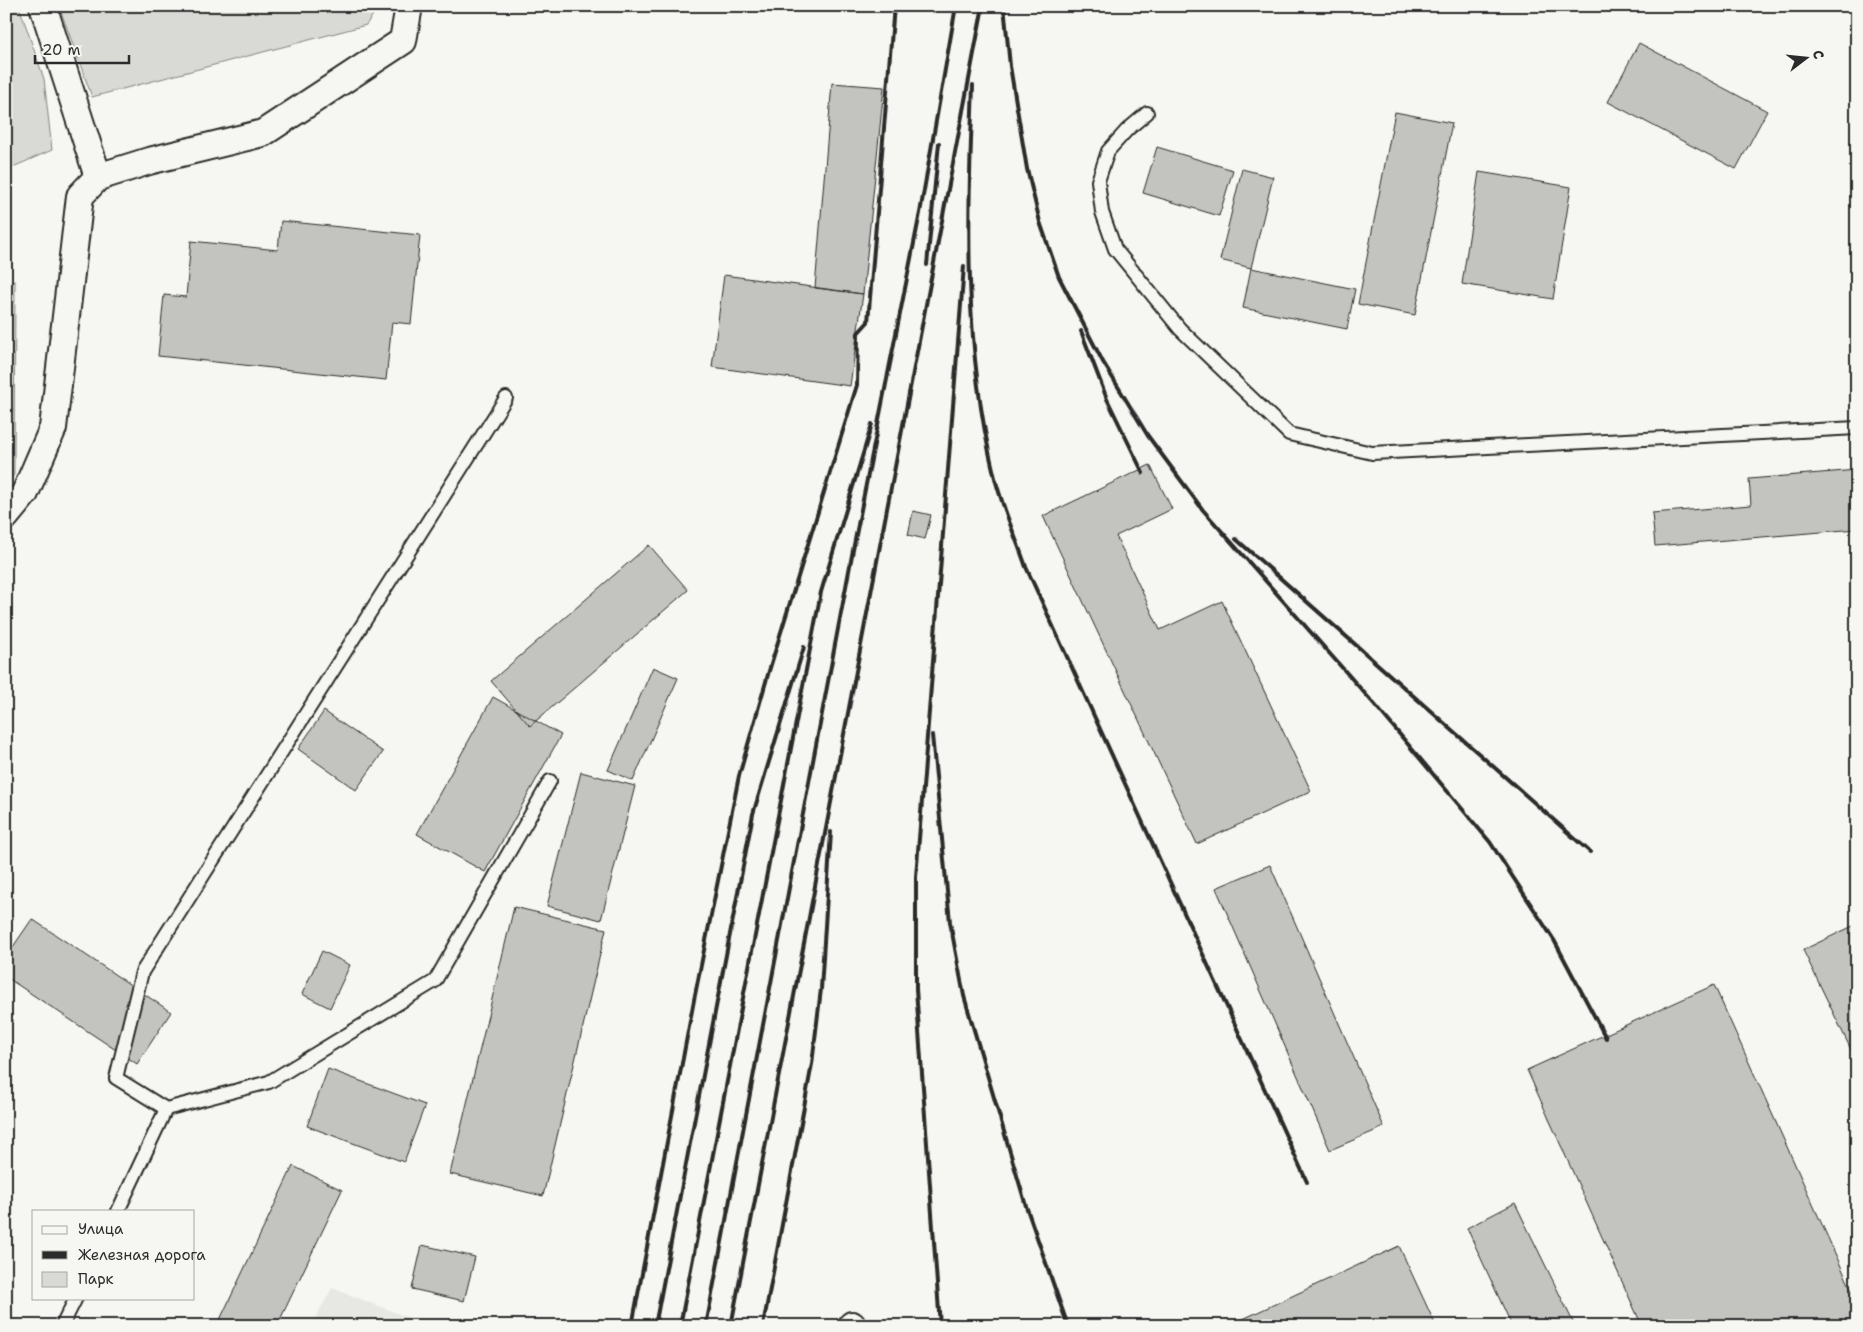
<svg xmlns="http://www.w3.org/2000/svg" width="1863" height="1332" font-family="'Shantell Sans',sans-serif">
	<style>
		.built { fill: #e7e7e3 }
		.green { fill: #d9d9d5; stroke: #828280 }
		.building { fill: #c3c3c0; stroke: #2b2b2b }
		.lines { fill: none; stroke-linecap: round; stroke-linejoin: round }
		.service-casing { stroke: #2b2b2b; stroke-width: 16 }
		.minor-casing { stroke: #2b2b2b; stroke-width: 30 }
		.service { stroke: #f6f6f2; stroke-width: 12 }
		.minor { stroke: #f6f6f2; stroke-width: 26 }
		.rail { stroke: #2b2b2b; stroke-width: 4 }
	</style>
	<rect width="100%" height="100%" fill="#f6f6f2"/>
	<filter id="ink" filterUnits="userSpaceOnUse"><feTurbulence type="fractalNoise" baseFrequency=".02" numOctaves="2"/><feDisplacementMap in="SourceGraphic" scale="10" xChannelSelector="R" yChannelSelector="G"/><feConvolveMatrix kernelMatrix="1 2 1 2 8 2 1 2 1" color-interpolation-filters="sRGB"/></filter>
	<g filter="url(#ink)">
		<path class="built" d="M332 1288 430 1326H311Z"/>
		<path class="green" d="M6 6H19L44 79 52 150 6 170Z
			M59 6H379L366 25 92 97Z
			M15 281 14 475 6 484V283Z"/>
		<path class="building" d="M1639 43 1767 111 1736 169 1608 102Z
			M832 83 884 87 863 294 815 288Z
			M1395 112 1452 123 1415 315 1358 304Z
			M1157 147 1233 170 1219 216 1143 193Z
			M1242 169 1273 177 1251 268 1220 260Z
			M1479 172 1571 187 1553 299 1462 284Z
			M281 221 420 235 411 324 392 322 386 380 158 356 164 295 186 297 191 241 278 250Z
			M1251 268 1355 289 1347 329 1243 308Z
			M724 275 863 294 850 386 712 367Z
			M1150 465 1172 509 1116 536 1160 630 1222 601 1311 791 1197 844 1043 516Z
			M1857 470V529L1655 546 1652 513 1751 505 1749 479Z
			M913 511 931 515 925 539 908 535Z
			M649 545 688 590 530 726 491 681Z
			M653 667 678 678 633 781 608 770Z
			M493 697 561 735 485 872 417 834Z
			M324 711 383 752 356 790 298 749Z
			M581 772 635 786 601 920 547 906Z
			M1270 865 1384 1127 1330 1150 1216 888Z
			M514 907 606 929 543 1196 450 1174Z
			M32 919 171 1012 137 1064 6 977V957Z
			M1857 924V1062L1803 950Z
			M322 951 350 965 330 1008 302 994Z
			M1714 985 1857 1302V1326H1642L1527 1070Z
			M328 1069 425 1105 404 1162 307 1126Z
			M293 1166 342 1190 277 1326H217Z
			M1515 1203 1575 1326H1512L1467 1228Z
			M422 1245 475 1257 464 1301 412 1289Z
			M1399 1246 1436 1326H1228Z"/>
		<g class="lines">
			<defs>
				<path id="service" d="M1147 113 1127 130 1108 151 1098 181 1102 212 1115 249 1180 329 1289 434 1372 453 1857 428
					M166 1109 116 1078 142 972 506 398
					M118 1211 166 1109 269 1082 435 981 550 781
					M62 1326 76 1298"/>
				<path id="minor" d="M43 6 98 177
					M6 516 25 493 53 428 80 196 98 177 149 161 263 133 403 41 409 6
					M852 1325V1326"/>
			</defs>
			<use href="#service" class="service-casing"/>
			<use href="#minor" class="minor-casing"/>
			<use href="#service" class="service"/>
			<use href="#minor" class="minor"/>
			<path class="rail" d="M1004 6 1010 66 1027 169 1040 222 1059 277 1103 362 1148 436 1203 510 1375 705 1490 842 1554 940 1606 1038
				M973 85C968 215 963 347 994 474 1001 505 1016 537 1026 567L1307 1182
				M927 265 939 143
				M1081 331 1107 399 1143 473
				M1236 539 1590 852
				M932 735 950 922 964 996 1026 1206 1068 1326
				M632 1326 694 1000 739 776 769 671 857 385 858 333 868 322 894 6
				M655 1326 753 814 804 647
				M680 1326 821 592 872 424
				M706 1326 852 555 920 213 956 6
				M731 1326 983 6
				M763 1326 812 1064 821 989 831 832
				M940 1326 916 989V877L964 266"/>
		</g>
	</g>
	<rect width="1863" height="1332" fill="none" stroke="#f6f6f2" stroke-width="25"/>
	<rect x="12" y="12" width="1838" height="1307" fill="none" stroke="#2b2b2b" stroke-width="2" filter="url(#ink)"/>
	<rect x="32" y="1210" width="162" height="90" fill="#f6f6f2" stroke="#a5a5a2"/>
	<rect x="42" y="1226" width="25" height="8" fill="#f6f6f2" stroke="#a5a5a2"/>
	<text x="78" y="1234" font-size="15" fill="#2b2b2b">Улица</text>
	<rect x="42" y="1251" width="25" height="8" fill="#2b2b2b" stroke="#a5a5a2"/>
	<text x="78" y="1260" font-size="15" fill="#2b2b2b">Железная дорога</text>
	<rect x="42" y="1272" width="25" height="15" fill="#d9d9d5" stroke="#a5a5a2"/>
	<text x="78" y="1284" font-size="15" fill="#2b2b2b">Парк</text>
	<g transform="translate(1806 58) rotate(74)" stroke="#f6f6f2" stroke-width="4" paint-order="stroke">
	<path d="M0-4L9 19L0 12L-9 19Z" fill="#2b2b2b"/>
	<text y="-8" font-size="14" font-weight="bold" text-anchor="middle" fill="#2b2b2b">С</text>
	</g>
	<path d="M35 55v8h94v-8" fill="none" stroke="#2b2b2b" stroke-width="2.5"/>
	<text x="42" y="55" font-size="15" fill="#2b2b2b" stroke="#f6f6f2" stroke-width="4" paint-order="stroke">20 m</text>
</svg>
